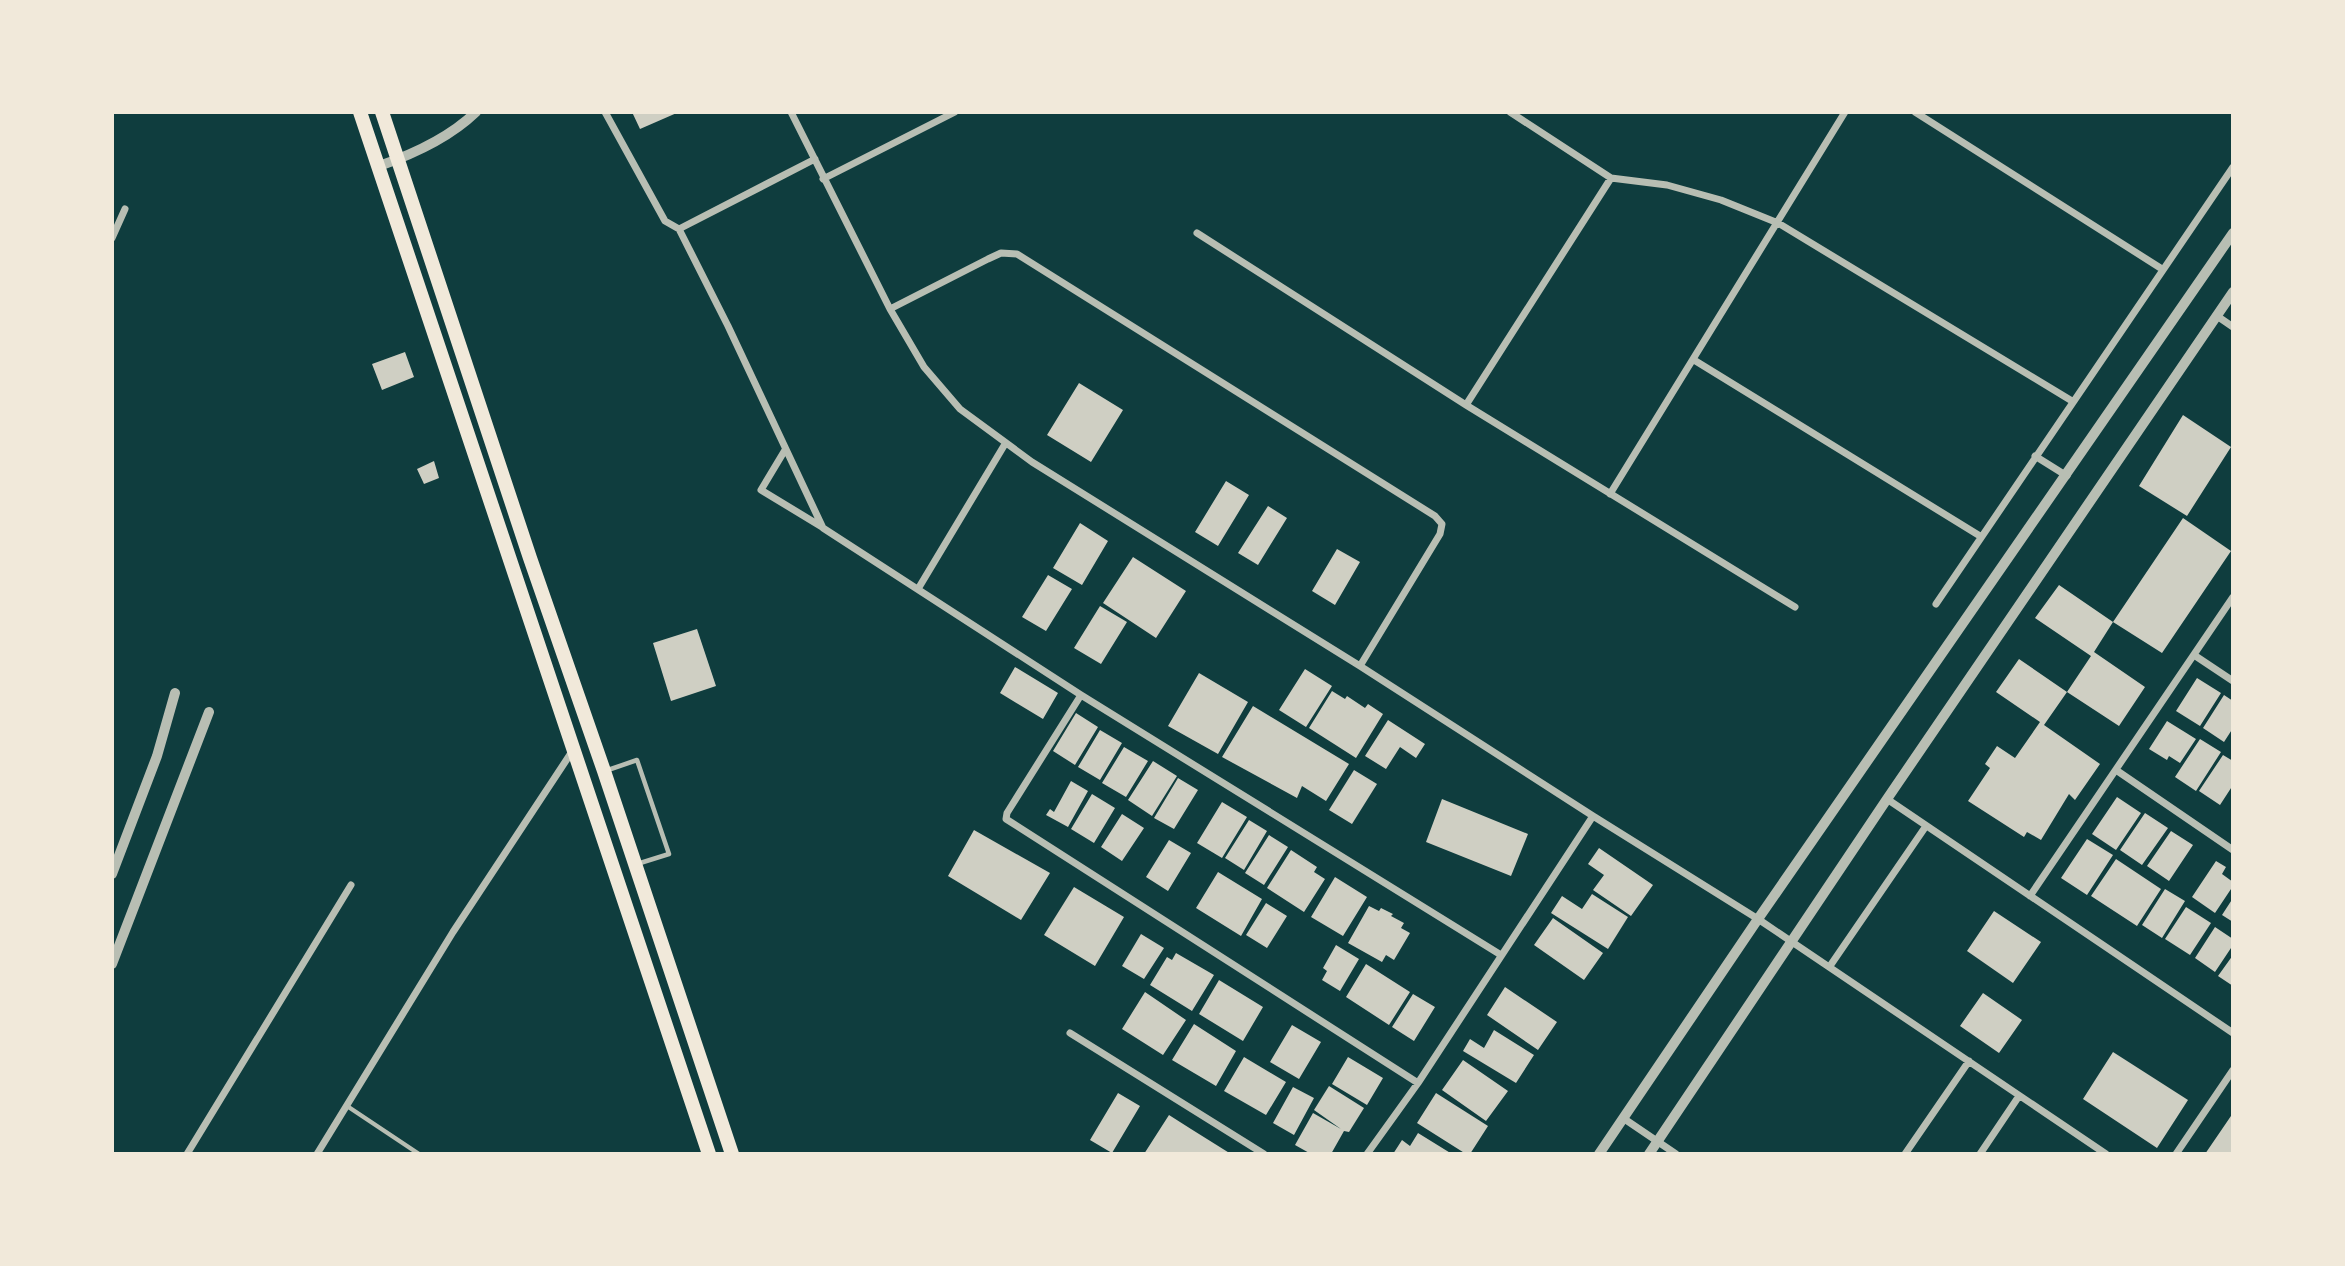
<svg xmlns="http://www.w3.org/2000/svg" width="2345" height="1266" font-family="Montserrat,sans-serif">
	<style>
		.building { fill: #cfcfc3 }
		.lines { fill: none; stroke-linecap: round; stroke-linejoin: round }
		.service { stroke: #b8beb3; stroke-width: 4.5 }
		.minor { stroke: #b8beb3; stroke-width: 7 }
		.tertiary { stroke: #b8beb3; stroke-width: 10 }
		.primary { stroke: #f1e9da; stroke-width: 14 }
	</style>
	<rect width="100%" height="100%" fill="#0f3d3e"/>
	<path class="building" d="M632 112H679L640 129Z
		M405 352 414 377 382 390 372 364Z
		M1079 383 1123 410 1091 462 1047 435Z
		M2183 415 2231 447 2187 516 2139 486Z
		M434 461 439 478 424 484 417 469Z
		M1226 481 1249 495 1218 546 1195 532Z
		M1268 506 1287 518 1258 565 1238 553Z
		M2183 518 2231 551 2162 653 2113 622Z
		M1080 523 1108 541 1082 585 1053 568Z
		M1337 549 1360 562 1335 605 1312 591Z
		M1133 557 1186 591 1156 638 1103 603Z
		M1048 575 1072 589 1046 631 1022 617Z
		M2059 585 2113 622 2094 652 2145 687 2119 726 2067 692 2091 656 2035 618Z
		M1100 606 1127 622 1101 664 1074 648Z
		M697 629 716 686 671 701 653 643Z
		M2019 659 2067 692 2044 725 2100 764 2075 800 2069 794 2041 840 2027 832 2024 837 1968 801 1990 768 1985 764 1997 746 2015 758 2040 722 1996 692Z
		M1015 667 1058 693 1043 719 1000 693Z
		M1305 669 1332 686 1306 727 1279 710Z
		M1199 673 1248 702 1218 754 1168 726Z
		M2197 678 2221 693 2200 726 2176 711Z
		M1332 691 1345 699 1347 696 1365 708 1368 704 1383 714 1356 758 1309 728Z
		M2224 695 2233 701V728L2224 742 2203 728Z
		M1253 706 1349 764 1326 801 1302 786 1297 798 1222 757Z
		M1076 713 1098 727 1075 765 1053 751Z
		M1388 720 1425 744 1416 758 1400 747 1386 769 1365 756Z
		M2167 721 2196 739 2180 763 2169 756 2167 760 2149 749Z
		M1100 730 1122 743 1100 780 1078 767Z
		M2200 739 2221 752 2196 791 2175 777Z
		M1124 747 1148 761 1126 797 1102 783Z
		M2223 755 2233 761V785L2220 805 2199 791Z
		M1153 761 1177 776 1152 816 1128 800Z
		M1354 770 1377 784 1352 824 1329 810Z
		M1178 778 1198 790 1174 829 1154 818Z
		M1071 781 1088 791 1068 827 1046 815 1050 809 1054 812Z
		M1092 794 1115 808 1094 843 1071 829Z
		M2117 797 2141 813 2116 850 2092 834Z
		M1442 799 1528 834 1511 876 1426 842Z
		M1222 802 1247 817 1222 858 1197 843Z
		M2145 813 2168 828 2142 865 2120 850Z
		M1122 814 1144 828 1122 861 1101 847Z
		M1249 820 1267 831 1244 870 1225 858Z
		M974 830 1050 873 1021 920 948 876Z
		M2171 831 2193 845 2169 881 2147 866Z
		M1269 835 1288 847 1264 885 1245 873Z
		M2087 839 2113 855 2087 895 2061 878Z
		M1169 840 1191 853 1168 891 1146 877Z
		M1599 848 1653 885 1631 916 1593 890 1604 875 1588 864Z
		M1291 850 1317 867 1314 872 1325 879 1304 912 1267 888Z
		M2116 859 2161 889 2137 926 2091 896Z
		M2216 861 2226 867 2222 874 2233 882V886L2215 913 2192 897Z
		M1218 872 1262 899 1241 936 1196 908Z
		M1335 877 1367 897 1343 936 1311 917Z
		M1074 887 1124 917 1095 966 1044 935Z
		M2165 889 2185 901 2162 938 2142 925Z
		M1592 894 1628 917 1608 949 1551 913 1562 896 1582 909Z
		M2233 898V922L2222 915Z
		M1266 903 1287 916 1267 948 1246 935Z
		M1369 906 1379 911 1381 908 1393 914 1391 916 1404 923 1401 928 1410 933 1394 960 1386 955 1382 962 1348 943Z
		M2186 907 2211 923 2190 955 2165 939Z
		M1994 911 2041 942 2013 983 1967 951Z
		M1553 918 1603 953 1584 980 1534 945Z
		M2215 927 2233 939V945L2215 972 2195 958Z
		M1141 934 1164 948 1144 979 1122 966Z
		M1336 945 1359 959 1340 991 1322 980 1327 971 1323 968Z
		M1176 953 1214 975 1192 1011 1150 985 1167 957 1172 960Z
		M2233 955V986L2218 976Z
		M1366 964 1410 992 1389 1025 1346 997Z
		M1219 980 1263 1007 1243 1041 1199 1014Z
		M1505 987 1557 1022 1538 1050 1487 1015Z
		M1145 992 1186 1020 1163 1055 1122 1029Z
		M1983 993 2022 1020 1999 1053 1960 1026Z
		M1413 994 1435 1007 1414 1041 1392 1027Z
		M1194 1024 1236 1051 1216 1086 1172 1060Z
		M1292 1025 1321 1042 1299 1079 1270 1062Z
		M1494 1030 1534 1055 1516 1083 1463 1051 1470 1039 1484 1048Z
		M2113 1052 2188 1100 2157 1148 2083 1099Z
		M1244 1057 1286 1082 1266 1115 1224 1091Z
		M1348 1057 1383 1078 1367 1105 1332 1084Z
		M1463 1060 1508 1091 1486 1121 1442 1090Z
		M1329 1086 1364 1108 1349 1132 1344 1131 1331 1154H1311L1295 1145 1313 1113 1341 1129 1314 1110Z
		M1293 1087 1314 1098 1294 1135 1273 1123Z
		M1118 1093 1140 1106 1112 1153 1090 1140Z
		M1436 1093 1488 1126 1470 1154H1466L1417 1123Z
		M2233 1113V1154H2205L2218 1135Z
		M1169 1115 1191 1129 1231 1154H1144Z
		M1418 1133 1452 1154H1393L1402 1140 1410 1146Z"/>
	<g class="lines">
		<path class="service" d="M605 771 637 760 669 854 637 864
			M347 1106 419 1154"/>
		<path class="minor" d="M605 112 665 221 679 229 728 326 823 528 1081 695 1501 955
			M791 112 890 309 924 367 960 409 1032 462 1360 666 1593 816 1758 919 2106 1154
			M1510 112 1611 178 1667 185 1721 200 1778 223 2072 401
			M1915 112 2162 269
			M823 179 955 112
			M679 229 815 159
			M1197 233 1466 405 1795 607
			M112 238 125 209
			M890 309 988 259 1001 253 1017 254 1435 516 1442 524 1440 534 1360 666
			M2217 316 2233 327
			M1694 360 1980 536
			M1466 405 1611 178
			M785 450 761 490 822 527
			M2035 456 2067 476
			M1610 494 1845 112
			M918 589 1005 444
			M1936 604 2233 167
			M2194 655 2233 681
			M1081 695 1007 813 1006 819 1418 1083
			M2116 770 2233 850
			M1887 799 2233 1033
			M2030 896 2233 597
			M1830 966 1926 826
			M1070 1033 1264 1154
			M1623 1118 1676 1154
			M187 1154 351 885
			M317 1154 453 932 573 750
			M1367 1154 1418 1083 1593 816
			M1905 1154 1969 1061
			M1980 1154 2019 1096
			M2176 1154 2233 1070"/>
		<path class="tertiary" d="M379 166C414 154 449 138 476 112
			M112 874 157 756 175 693
			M112 964 209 712
			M1599 1154 1758 919 2233 233
			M1649 1154 1887 799 2233 292"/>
		<path class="primary" d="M360 112 709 1154
			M382 112 530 558 604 771 732 1154"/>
	</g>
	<rect width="2345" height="1266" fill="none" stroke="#f1e9da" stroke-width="228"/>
</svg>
